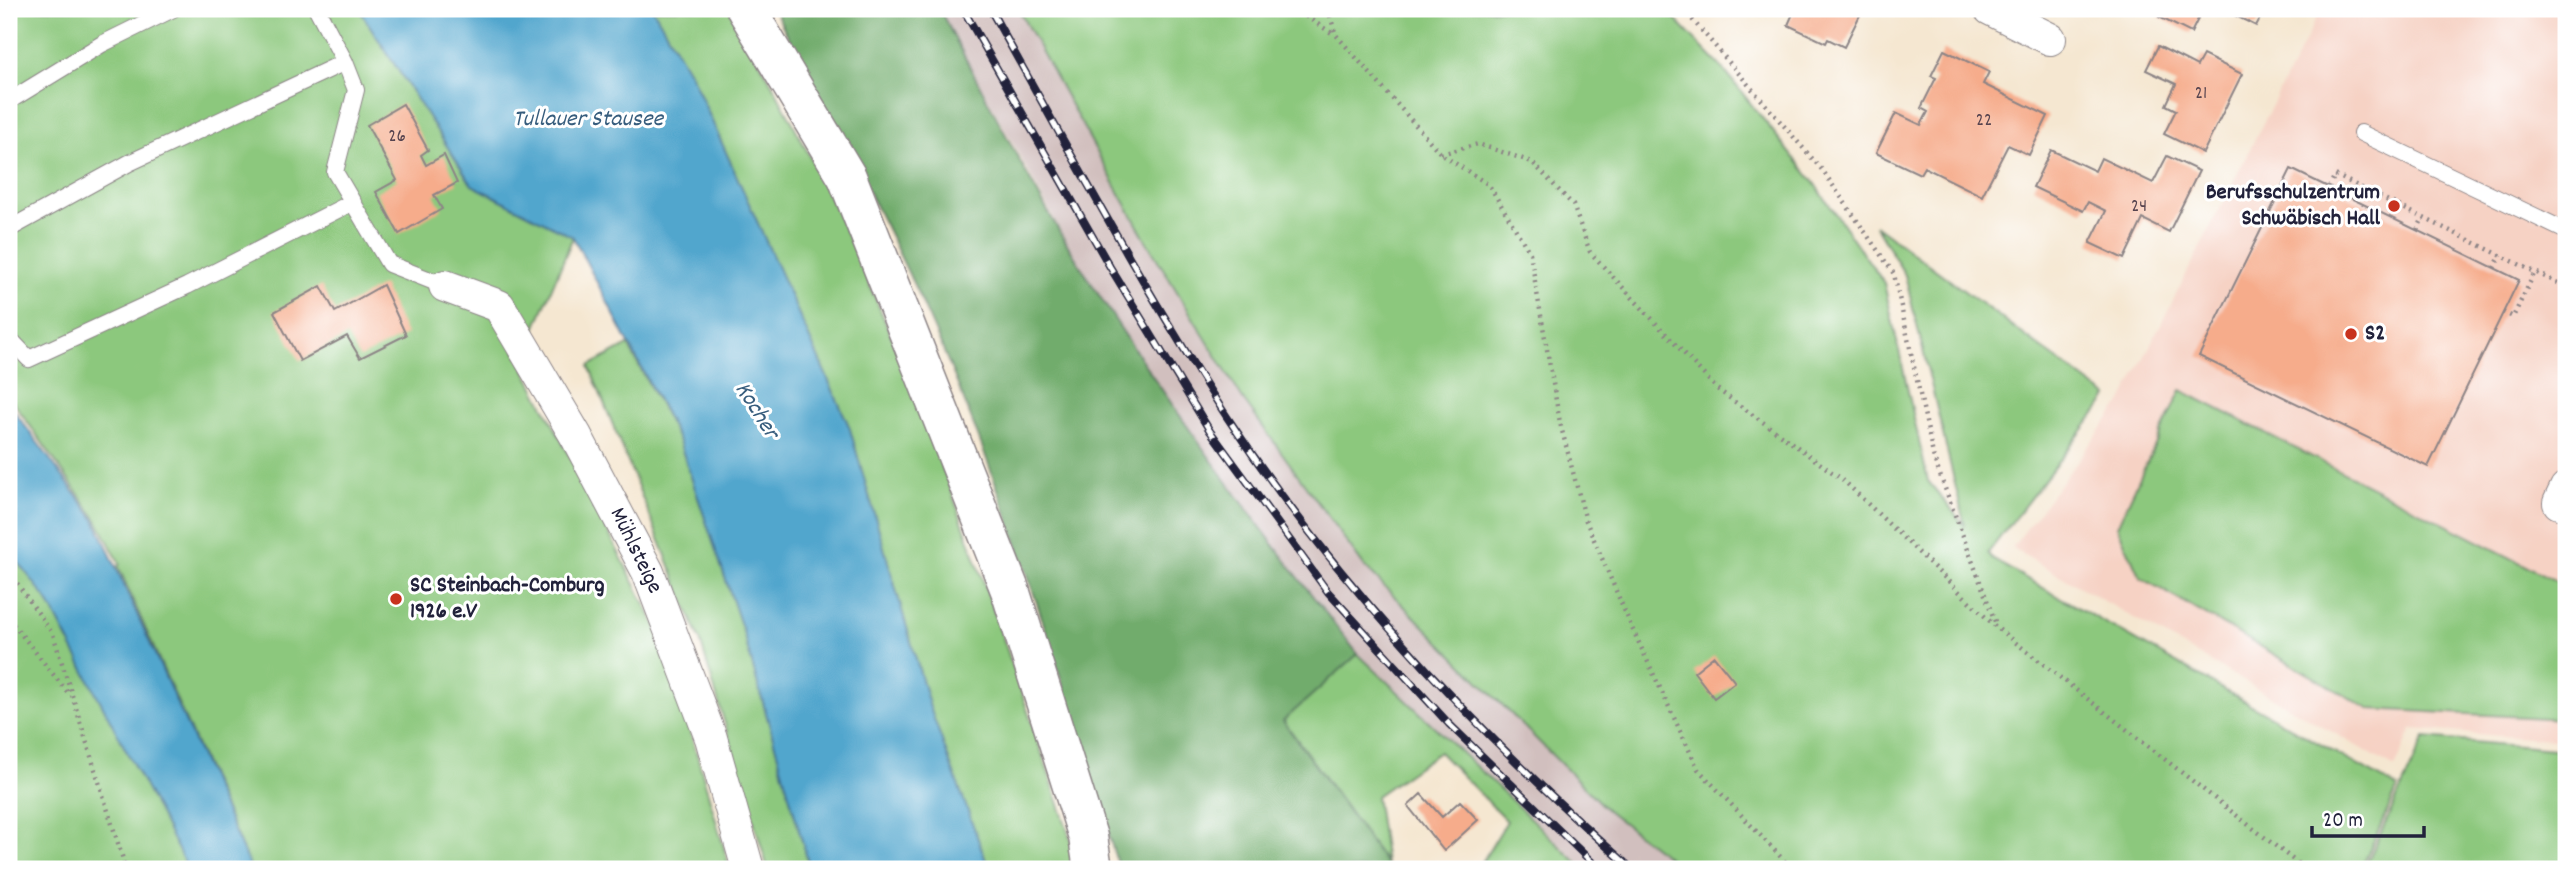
<svg xmlns="http://www.w3.org/2000/svg" width="2575" height="878" font-family="Dekko,sans-serif">
	<style>
		.built { fill: #f6d2c4 }
		.industrial { fill: #d1bfbe }
		.green { fill: #8cc87d; stroke: #57755c; stroke-width: 2 }
		.forest { fill: #71ac6c; stroke: #4a6754; stroke-width: 2 }
		.water { fill: #51a6cd; stroke: #3a6484; stroke-width: 2 }
		.building { fill: #f6ac8b }
		.lines { fill: none; stroke-linecap: round; stroke-linejoin: round }
		.service-casing { stroke: #8c8486; stroke-width: 18 }
		.minor-casing { stroke: #8c8486; stroke-width: 34 }
		.tertiary-casing { stroke: #8c8486; stroke-width: 41 }
		.path { stroke: #8c8486; stroke-width: 4.5; stroke-dasharray: 2 5; stroke-linecap: butt }
		.service { stroke: #fff; stroke-width: 16 }
		.minor { stroke: #fff; stroke-width: 32 }
		.tertiary { stroke: #fff; stroke-width: 38 }
		.rail-casing { stroke: #22223b; stroke-width: 8 }
		.rail { stroke: #fff; stroke-width: 5; stroke-dasharray: 16; stroke-linecap: butt }
		.poi-dot { fill: #c8321e; stroke: #fff; stroke-width: 2.5 }
		.labels { text-anchor: middle; dominant-baseline: central; stroke-width: 6; stroke-linejoin: round; paint-order: stroke }
		.number-label { font-size: 19px; fill: #57444f }
		.poi-label { font-size: 23px; font-weight: bold; fill: #22223b; stroke: #fff; text-anchor: start }
		.street-label { font-size: 23px; fill: #22223b; stroke: #fff }
		.water-label { font-size: 24px; font-style: italic; fill: #375d7d; stroke: #fff }
	</style>
	<rect width="100%" height="100%" fill="#fff"/>
	<filter id="ink" filterUnits="userSpaceOnUse"><feTurbulence type="fractalNoise" baseFrequency=".0143" numOctaves="2"/><feDisplacementMap in="SourceGraphic" scale="14" xChannelSelector="R" yChannelSelector="G"/><feConvolveMatrix kernelMatrix="1 2 1 2 8 2 1 2 1" color-interpolation-filters="sRGB"/></filter>
	<filter id="wash" filterUnits="userSpaceOnUse"><feTurbulence type="fractalNoise" baseFrequency=".00686" numOctaves="4" result="noise"/><feDisplacementMap in="SourceGraphic" scale="28" xChannelSelector="R" yChannelSelector="G"/><feGaussianBlur stdDeviation="1.57" result="paint"/><feColorMatrix in="noise" values="0 0 0 0 0 0 0 0 0 0 0 0 0 0 0 0 0 1.4 0 .05"/><feComposite in="paint" operator="in"/></filter>
	<g filter="url(#wash)">
		<rect width="100%" height="100%" fill="#f5e7d1"/>
		<path class="built" d="M2321 9H2566V741L2412 729 2395 768 2012 548 2121 403Z"/>
		<path class="industrial" d="M939 9H1018L1145 239 1242 398 1364 566 1607 810 1683 869H1586L1358 654 1254 523 1196 442 1081 268Z"/>
		<path class="green" d="M9 9H359L472 185 573 237 535 329 516 352 664 641 730 869H251L118 566 120 564 97 520 9 396Z
			M653 9H729C886 268 978 564 1074 849L1077 869H989L930 708 849 426 693 79Z
			M1018 9H1665L1723 69 1812 180 1884 283 1928 481 1965 526 1905 275 1875 225 2108 397 1988 553 1992 559 2398 788 2361 869H1683L1607 810 1364 566 1242 398 1145 239Z
			M628 345 679 441 742 628 810 869H768L700 640 589 366Z
			M2181 390 2566 586V719L2369 709 2140 577 2117 526Z
			M9 550 48 601 188 869H9Z
			M1358 654 1570 856 1586 869H1478L1507 821 1439 752 1376 796 1386 863 1283 720Z
			M2425 738 2566 750V869H2364Z"/>
		<path class="forest" d="M774 9H939C986 95 1030 186 1083 270 1168 405 1259 529 1358 654L1283 721 1390 869H1119C1072 715 1027 558 967 408 914 272 841 139 774 9Z"/>
		<path class="water" d="M359 9H653L693 79 849 426 930 708 989 869H810L742 628 679 441 609 305 573 237 472 185Z
			M9 404 95 520 251 869H188L48 601 9 550Z"/>
		<g id="blocks">
			<path class="building" d="M1795 9H1863L1844 47 1828 39 1826 43 1788 25Z
				M2163 9H2203L2191 33 2159 17Z
				M2232 9H2265L2256 26 2230 13Z
				M2158 46 2197 66 2203 55 2242 74 2203 153 2164 134 2176 110 2166 105 2176 84 2146 70Z
				M1944 50 1989 72 1983 84 2048 116 2029 155 2008 145 1982 196 1924 167 1920 174 1876 153 1896 113 1921 125 1928 112 1921 108 1936 78 1931 76Z
				M403 104 428 150 421 155 426 165 444 155 457 183 434 195 442 209 399 234 376 192 397 180 367 125Z
				M2051 150 2095 171 2101 158 2153 183 2167 156 2199 171 2169 232 2143 219 2124 259 2090 243 2106 211 2088 202 2083 211 2033 187Z
				M2291 169 2519 280 2428 467 2199 356Z
				M383 285 406 335 360 358 347 336 300 361 274 312 321 286 335 312Z
				M1714 656 1735 682 1714 698 1694 672Z
				M1421 794 1442 817 1460 801 1478 820 1444 851 1408 806Z"/>
		</g>
	</g>
	<g filter="url(#ink)">
		<use href="#blocks" fill-opacity="0" stroke="#8c8486" stroke-width="2"/>
		<g class="lines">
			<defs>
				<path id="service" d="M317 9 345 62 356 90 335 172 389 264 445 286
					M9 101 102 44 173 9
					M2361 133 2566 231
					M9 229 129 163 345 62
					M9 338 29 359 187 286 353 202"/>
				<path id="minor" d="M1990 9 2050 39
					M445 286 499 306 576 436 648 572 711 738 748 869
					M2559 503 2566 488"/>
				<path id="tertiary" d="M746 9 847 177 1010 590 1088 837 1093 869"/>
			</defs>
			<use href="#service" class="service-casing"/>
			<use href="#minor" class="minor-casing"/>
			<use href="#tertiary" class="tertiary-casing"/>
			<path class="path" d="M1294 9 1335 35
				M1328 9 1336 35 1441 154 1489 185 1530 253 1560 423 1586 521 1632 628 1698 769 1792 869
				M1683 9 1823 171 1894 274 1934 459 1996 624
				M1441 154 1478 144 1532 162 1573 205 1590 252 1717 389 1843 480 1997 628 2305 869
				M2329 187 2335 175 2564 286 2566 284
				M2417 230 2423 218
				M2494 268 2501 255
				M2503 312 2513 317 2535 272
				M9 572 53 634 126 869
				M9 619 68 693"/>
			<use href="#service" class="service"/>
			<use href="#minor" class="minor"/>
			<use href="#tertiary" class="tertiary"/>
			<defs>
				<path id="rail" d="M963 9 1110 267 1210 431 1328 592 1449 724 1599 869
					M990 9C1067 146 1141 285 1227 417 1338 586 1481 736 1632 869"/>
			</defs>
			<use href="#rail" class="rail-casing"/>
			<use href="#rail" class="rail"/>
		</g>
	</g>
	<g class="poi-dot">
		<circle cx="2394" cy="206" r="7"/>
		<circle cx="2351" cy="334" r="7"/>
		<circle cx="396" cy="599" r="7"/>
	</g>
	<g class="labels">
		<g class="number-label">
			<text x="2201" y="94">21</text>
			<text x="1984" y="121">22</text>
			<text x="397" y="137">26</text>
			<text x="2139" y="207">24</text>
		</g>
		<g class="poi-label">
			<text x="2380" y="193" text-anchor="end">Berufsschulzentrum<tspan x="2380" dy="26">Schwäbisch Hall</tspan></text>
			<text x="2365" y="334">S2</text>
			<text x="410" y="586">SC Steinbach-Comburg<tspan x="410" dy="26">1926 e.V</tspan></text>
		</g>
		<g class="street-label">
			<text transform="translate(635 551) rotate(64)">Mühlsteige</text>
		</g>
		<g class="water-label">
			<text x="588" y="120">Tullauer Stausee</text>
			<text transform="translate(756 411) rotate(58)">Kocher</text>
		</g>
	</g>
	<rect width="2575" height="878" fill="none" stroke="#fff" stroke-width="35"/>
	<path d="M2312 826v10h112v-10" fill="none" stroke="#22223b" stroke-width="3.5"/>
	<text x="2323" y="826" font-size="21" fill="#22223b" stroke="#ffffff" stroke-width="5" paint-order="stroke">20 m</text>
</svg>
